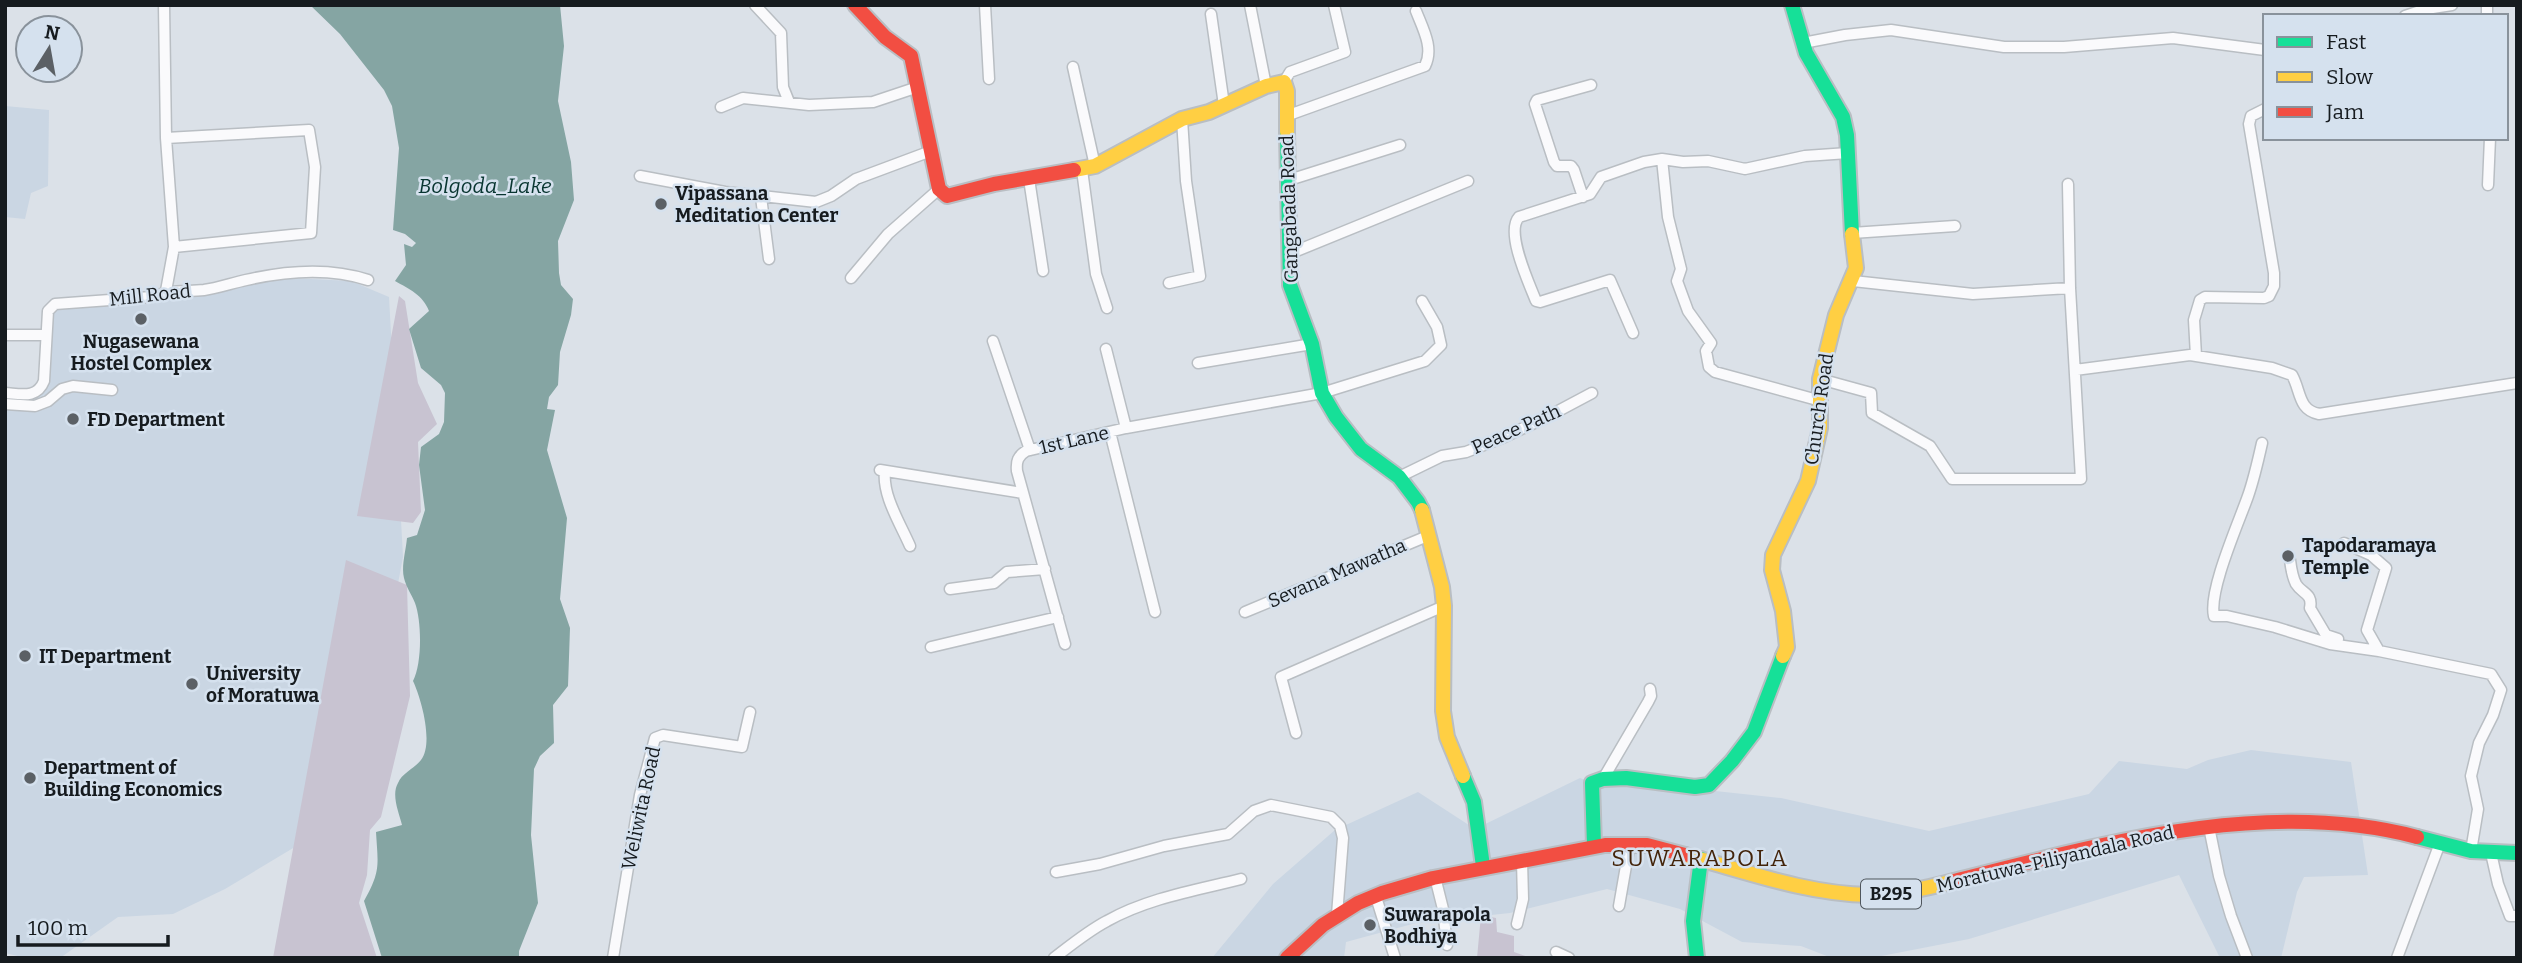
<svg xmlns="http://www.w3.org/2000/svg" width="2522" height="963" font-family="Bitter,serif">
	<style>
		.built { fill: #cad6e3 }
		.green { fill: #c8c3d1 }
		.water { fill: #85a5a3 }
		.lines { fill: none; stroke-linecap: round; stroke-linejoin: round }
		.street-casing { stroke: #b9bec3; stroke-width: 13 }
		.fast-casing { stroke: #b9bec3; stroke-width: 18 }
		.slow-casing { stroke: #b9bec3; stroke-width: 18 }
		.jam-casing { stroke: #b9bec3; stroke-width: 18 }
		.street { stroke: #fafafc; stroke-width: 10 }
		.fast { stroke: #16e098; stroke-width: 14 }
		.slow { stroke: #ffcf43; stroke-width: 14 }
		.jam { stroke: #f24e42; stroke-width: 14 }
		.poi-dot { fill: #5b6065; stroke: #d5e1ee; stroke-width: 2.5 }
		.labels { text-anchor: middle; dominant-baseline: central; stroke-width: 5; stroke-linejoin: round; paint-order: stroke }
		.shield { fill: #d5e1ee; stroke: #4f565d; stroke-width: 2 }
		.shield-label { font-size: 18px; font-weight: bold; fill: #161b1f }
		.poi-label { font-size: 19px; font-weight: bold; fill: #161b1f; stroke: #d5e1ee; text-anchor: start }
		.street-label { font-size: 19px; fill: #161b1f; stroke: #d5e1ee }
		.water-label { font-size: 21px; font-style: italic; fill: #083530; stroke: #d5e1ee }
		.quarter-label { font-size: 23px; letter-spacing: 2px; fill: #43240a; stroke: #d5e1ee }
	</style>
	<rect width="100%" height="100%" fill="#dbe1e8"/>
	<path class="built" d="M5 106 49 110 48 186 31 193 25 219 5 217Z
		M291 278 351 281 389 297 403 557 355 811 225 889 173 914 118 917 60 958H26L5 953V392L34 391 48 374 53 306 206 294 232 286Z
		M2251 750 2351 762 2368 875 2304 877 2297 892 2281 958H2220L2179 875 1969 939 1871 958H1832L1801 946 1742 942 1680 909 1607 889 1510 913 1416 923 1346 942 1344 958H1212L1273 884 1335 830 1418 792 1475 829 1580 778 1592 783 1652 781 1706 790 1781 798 1929 831 2089 794 2119 761 2187 769 2208 760Z"/>
	<path class="green" d="M399 296 405 301 418 383 437 424 418 442 421 512 413 523 357 516Z
		M346 560 407 585 410 696 381 817 370 830 367 875 359 903 377 958H273Z
		M1481 915 1496 918 1497 932 1514 936V952L1531 958H1477Z"/>
	<path class="water" d="M310 5H560L564 46 558 101 571 162 574 200 558 241 559 273 561 285 573 299 571 315 560 352 558 385 549 397 547 409 555 410 547 450 567 518 560 599 570 628 568 686 553 705 554 743 540 756 534 769 531 835 538 903 519 951V958H382L364 901C381 871 378 865 376 832L402 825C399 813 391 795 398 783 402 773 415 768 421 760 434 743 421 698 413 681 422 664 422 622 415 603 412 595 406 587 404 578 401 567 406 550 407 538L417 535 425 510 419 465 421 447 439 434 444 422 445 393 441 385 421 368 409 329 429 311C423 295 409 289 395 281L406 265 404 244 412 247 416 243 405 234 393 230 399 148 392 106 384 90 340 34Z"/>
	<g class="lines">
		<defs>
			<path id="street" d="M164 5 166 138 174 247 166 291
				M755 5 781 33 783 87 789 102
				M985 5 989 79
				M1250 5 1266 86
				M2487 5V16
				M1211 14 1224 105
				M2405 16 2426 9 2452 5
				M1803 43 1845 35 1891 30 2004 47H2064L2173 38 2265 50
				M1073 67 1095 166
				M1284 82 1290 72 1345 52 1334 5
				M721 107 743 98 809 105 873 102 918 87
				M1286 116 1425 66C1434 48 1423 29 1416 11
				M166 138 309 130 315 167 311 233 174 247
				M1662 159 1668 217 1681 269 1677 281 1688 311 1711 343 1706 351 1709 367 1715 372 1821 401
				M1082 170 1096 274 1107 308
				M640 176 725 192 816 202 831 196 856 179 931 151
				M1029 179 1043 271
				M1286 181 1400 145
				M2488 185 2490 138
				M761 197 769 259
				M1583 197 1574 170 1571 166H1557L1554 162 1535 104 1537 100 1591 85
				M1852 233 1955 226
				M1289 254 1468 181
				M851 278 888 234 939 189
				M1853 281 1973 294 2070 288
				M1169 283 1200 276 1186 181 1182 119
				M1633 333 1610 280 1540 302 1536 301C1529 283 1505 232 1519 217L1590 194 1601 177 1644 162 1662 159 1683 162 1708 161 1745 169 1805 156 1848 153
				M5 335H45
				M993 341 1030 450
				M1106 349 1126 428
				M2196 356 2194 320 2200 300 2205 297 2264 298 2269 296 2274 286V273L2249 124 2251 116 2265 109
				M1198 363 1312 344
				M2075 370 2190 355 2272 368 2292 375C2301 391 2298 410 2319 414L2517 383
				M1820 379 1871 393 1872 413 1930 446 1952 479H2081L2070 288 2068 184
				M5 393C21 394 37 399 44 381L48 311 55 304 151 297C169 290 185 292 204 290 218 288 232 283 246 280 285 271 329 267 368 280
				M5 404 35 406 48 401 62 389 73 386 112 390
				M1110 432 1155 612
				M2262 443C2258 461 2254 479 2248 496 2239 522 2208 591 2214 616H2227L2275 627 2330 644 2379 651
				M880 470 1023 493
				M885 471C882 495 900 523 910 546
				M1399 477 1442 456 1466 452 1502 438 1545 418 1592 393
				M2344 543 2371 555 2386 568 2367 630 2379 651 2491 674 2501 690 2493 715 2479 743 2471 776 2478 809 2471 851
				M2290 560C2291 568 2293 578 2296 584 2302 594 2313 593 2310 608L2326 635 2338 639
				M950 589 994 583 1007 572 1045 569
				M1245 612 1430 535
				M1065 644 1017 471C1016 461 1018 456 1026 451L1126 428 1322 393 1425 361 1441 345 1437 327 1422 301
				M931 647 1058 617
				M1296 733 1281 677 1444 606
				M1603 779 1648 702 1651 696 1650 689
				M2209 827 2219 876 2231 916 2247 958
				M2491 853 2498 884 2510 916H2517
				M1056 872 1100 864 1164 846 1228 834 1254 811 1271 805 1331 817 1340 826 1343 838 1337 915
				M1435 877 1443 909 1447 945
				M1376 897 1395 958
				M1619 906 1630 843
				M1517 924 1523 899 1522 861
				M1556 952 1569 958
				M613 958 640 795 655 738 663 735 742 747 750 712
				M1054 958C1071 945 1088 931 1107 921 1148 898 1197 890 1241 879
				M2397 958 2440 843"/>
			<path id="fast" d="M1792 5 1806 53 1843 117 1847 135 1852 234
				M1287 132 1290 285 1312 344 1322 393 1336 417 1361 449 1399 477 1418 502 1422 510
				M1463 776 1474 802 1483 866
				M2417 837 2471 851 2517 853
				M1594 845 1592 783 1603 779 1626 778 1695 787 1709 785 1732 761 1754 732 1783 656
				M1697 958 1693 921 1701 859"/>
			<path id="slow" d="M1074 170 1095 166 1182 119 1209 112 1266 86 1284 82 1287 91V132
				M1422 510 1442 587 1444 606 1443 711 1447 737 1463 776
				M1783 656 1787 647 1783 611 1772 570 1773 555 1808 481 1820 428V379L1836 315 1856 268 1852 234
				M1685 855C1745 871 1806 894 1869 895 1897 895 1928 888 1954 881"/>
			<path id="jam" d="M855 5 885 37 911 56 939 189 947 196 994 184 1074 170
				M1954 881C2102 844 2266 797 2417 837
				M1287 958 1323 925 1358 903 1382 893 1433 878 1605 845H1647L1685 855"/>
		</defs>
		<use href="#street" class="street-casing"/>
		<use href="#fast" class="fast-casing"/>
		<use href="#slow" class="slow-casing"/>
		<use href="#jam" class="jam-casing"/>
		<use href="#street" class="street"/>
		<use href="#fast" class="fast"/>
		<use href="#slow" class="slow"/>
		<use href="#jam" class="jam"/>
	</g>
	<g class="poi-dot">
		<circle cx="661" cy="204" r="7"/>
		<circle cx="141" cy="319" r="7"/>
		<circle cx="73" cy="419" r="7"/>
		<circle cx="2288" cy="556" r="7"/>
		<circle cx="25" cy="656" r="7"/>
		<circle cx="192" cy="684" r="7"/>
		<circle cx="30" cy="778" r="7"/>
		<circle cx="1370" cy="925" r="7"/>
	</g>
	<g class="labels">
		<rect class="shield" x="1861" y="879.5" width="60" height="29" rx="5"/>
		<g class="shield-label">
			<text x="1891" y="894">B295</text>
		</g>
		<g class="poi-label">
			<text x="675" y="193">Vipassana<tspan x="675" dy="22">Meditation Center</tspan></text>
			<text x="141" y="341" text-anchor="middle">Nugasewana<tspan x="141" dy="22">Hostel Complex</tspan></text>
			<text x="87" y="419">FD Department</text>
			<text x="2302" y="545">Tapodaramaya<tspan x="2302" dy="22">Temple</tspan></text>
			<text x="39" y="656">IT Department</text>
			<text x="206" y="673">University<tspan x="206" dy="22">of Moratuwa</tspan></text>
			<text x="44" y="767">Department of<tspan x="44" dy="22">Building Economics</tspan></text>
			<text x="1384" y="914">Suwarapola<tspan x="1384" dy="22">Bodhiya</tspan></text>
		</g>
		<g class="street-label">
			<text transform="translate(1289 209) rotate(-92)">Gangabada Road</text>
			<text transform="translate(150 295) rotate(-6)">Mill Road</text>
			<text transform="translate(1819 409) rotate(-82)">Church Road</text>
			<text transform="translate(1516 429) rotate(-24)">Peace Path</text>
			<text transform="translate(1074 440) rotate(-13)">1st Lane</text>
			<text transform="translate(1337 573) rotate(-23)">Sevana Mawatha</text>
			<text transform="translate(641 808) rotate(-78)">Weliwita Road</text>
			<text transform="translate(2055 859) rotate(-13)">Moratuwa-Piliyandala Road</text>
		</g>
		<g class="water-label">
			<text x="485" y="186">Bolgoda_Lake</text>
		</g>
		<g class="quarter-label">
			<text x="1700" y="858">SUWARAPOLA</text>
		</g>
	</g>
	<rect width="2522" height="963" fill="none" stroke="#161b1f" stroke-width="14"/>
	<rect x="2263" y="14" width="245" height="126" fill="#d5e1ee" stroke="#89929b" stroke-width="2"/>
	<rect x="2277" y="37" width="35" height="10" fill="#16e098" stroke="#89929b" stroke-width="2"/>
	<text x="2326" y="49" font-size="21" fill="#161b1f">Fast</text>
	<rect x="2277" y="72" width="35" height="10" fill="#ffcf43" stroke="#89929b" stroke-width="2"/>
	<text x="2326" y="84" font-size="21" fill="#161b1f">Slow</text>
	<rect x="2277" y="107" width="35" height="10" fill="#f24e42" stroke="#89929b" stroke-width="2"/>
	<text x="2326" y="119" font-size="21" fill="#161b1f">Jam</text>
	<g transform="translate(49 49) rotate(11)"><circle r="33" fill="#d5e1ee" stroke="#89929b" stroke-width="2"/>
	<path d="M0-5L12 26L0 18L-12 26Z" fill="#5b6065"/>
	<text y="-10" font-size="19" font-weight="bold" text-anchor="middle" fill="#161b1f">N</text>
	</g>
	<path d="M18 935v10h150v-10" fill="none" stroke="#161b1f" stroke-width="3.5"/>
	<text x="28" y="935" font-size="21" fill="#161b1f" stroke="#d5e1ee" stroke-width="5" paint-order="stroke">100 m</text>
</svg>
